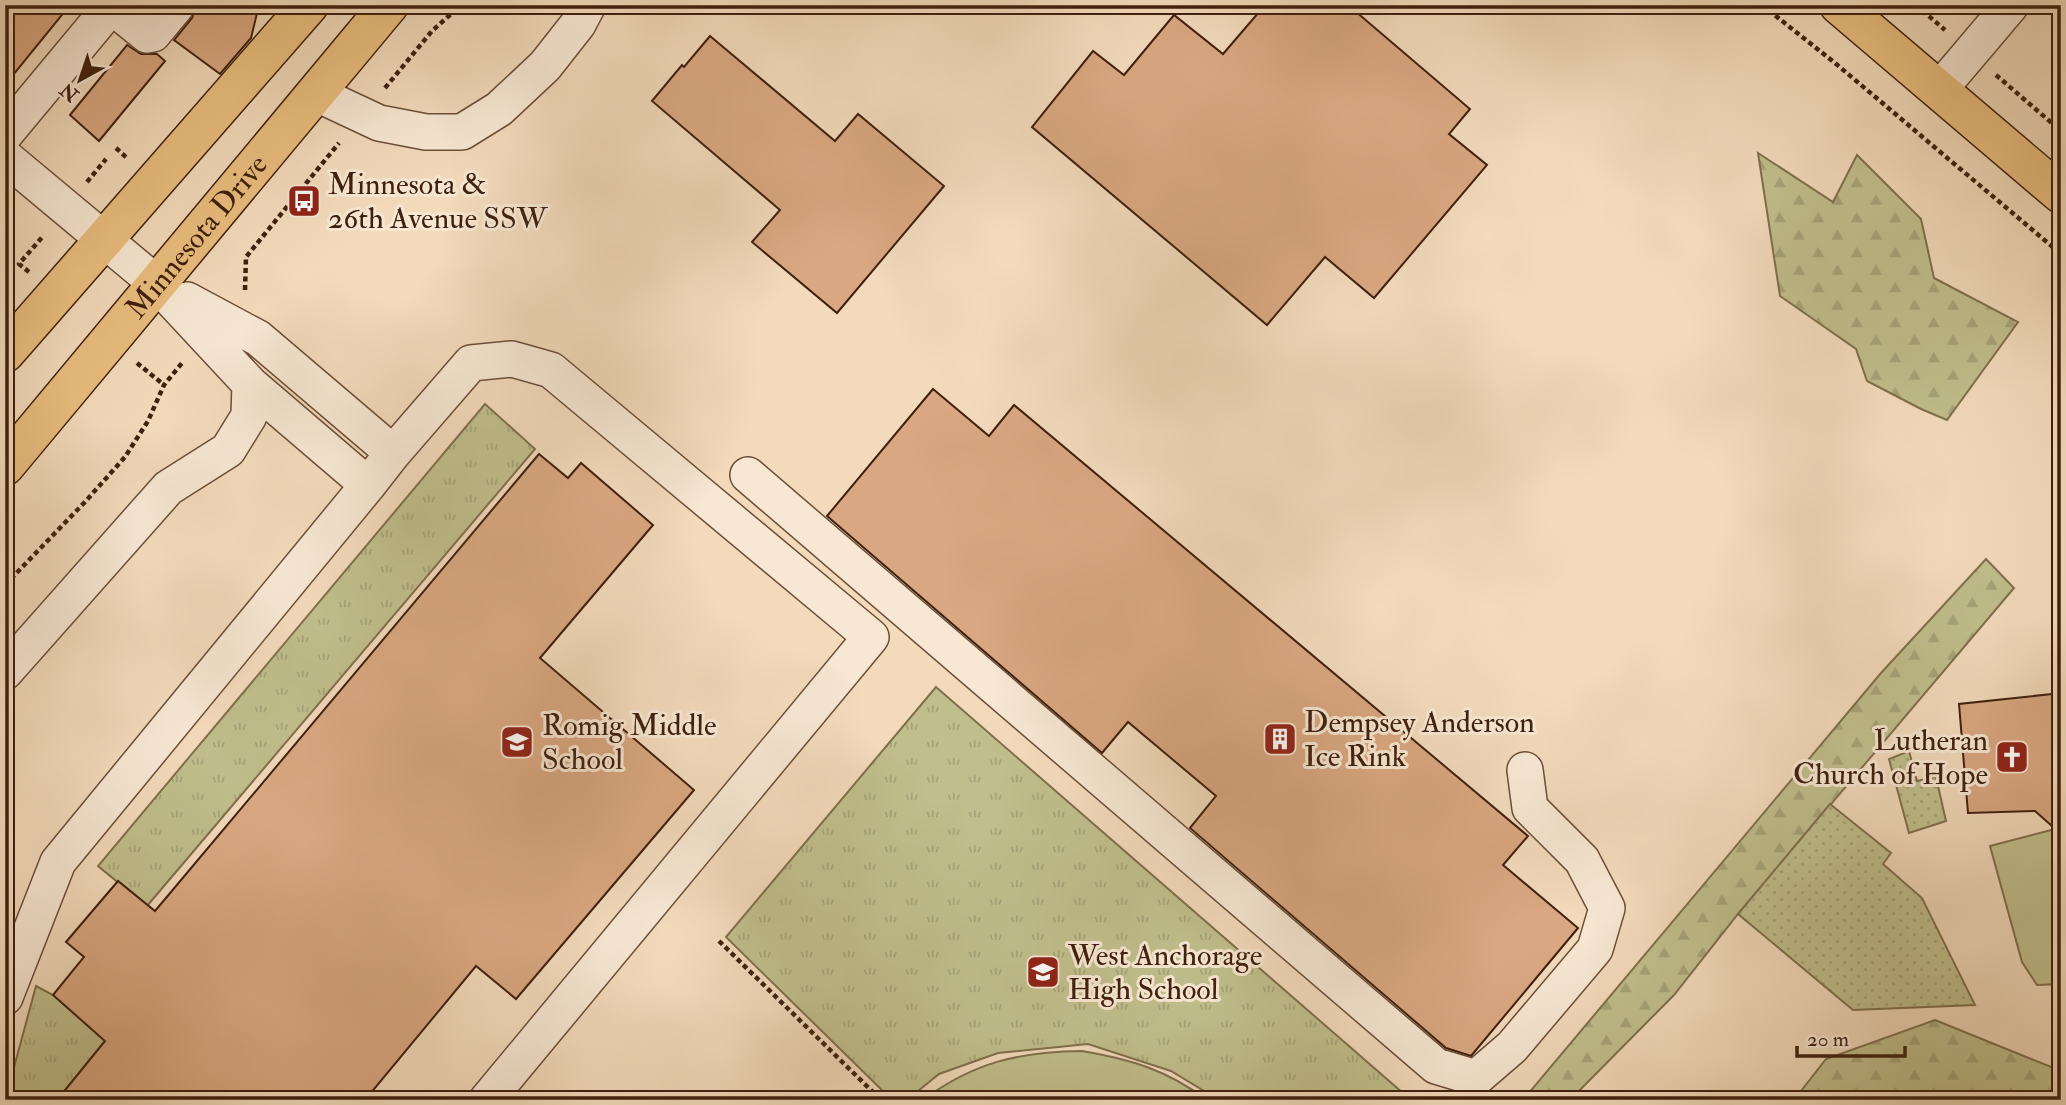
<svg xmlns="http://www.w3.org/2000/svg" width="2066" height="1105" font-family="'IM FELL Double Pica',serif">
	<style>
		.grass { fill: url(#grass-tufts); stroke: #806f4d; stroke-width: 2 }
		.forest { fill: url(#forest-firs); stroke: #806f4d; stroke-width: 2 }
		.park { fill: #c0be8c; stroke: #806f4d; stroke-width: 2 }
		.garden { fill: url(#garden-dots); stroke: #806f4d; stroke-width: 2 }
		.building { fill: #d9a781; stroke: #3f200e; stroke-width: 2 }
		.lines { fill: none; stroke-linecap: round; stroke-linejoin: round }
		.minor-casing { stroke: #6c4e39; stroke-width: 38 }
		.major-casing { stroke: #3f200e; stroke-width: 41 }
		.path { stroke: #3f200e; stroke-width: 4.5; stroke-dasharray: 5 3.5; stroke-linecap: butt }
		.minor { stroke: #f7e7d3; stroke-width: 35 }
		.major { stroke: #e9bd7e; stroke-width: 38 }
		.labels { text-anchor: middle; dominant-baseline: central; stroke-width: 6; stroke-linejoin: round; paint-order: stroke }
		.poi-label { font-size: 30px; fill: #3f200e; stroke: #f7e7d3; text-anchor: start }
		.street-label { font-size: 30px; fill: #3f200e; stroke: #f7e7d3 }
	</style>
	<defs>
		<pattern id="grass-tufts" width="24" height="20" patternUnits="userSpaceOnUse" patternTransform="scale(1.75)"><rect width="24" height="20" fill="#c0be8c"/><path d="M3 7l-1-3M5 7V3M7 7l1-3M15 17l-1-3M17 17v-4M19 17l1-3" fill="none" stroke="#a6a378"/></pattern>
		<pattern id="forest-firs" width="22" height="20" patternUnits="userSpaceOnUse" patternTransform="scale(1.75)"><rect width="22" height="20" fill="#c0be8c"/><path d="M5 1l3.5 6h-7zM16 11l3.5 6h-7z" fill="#a6a378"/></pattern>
		<pattern id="garden-dots" width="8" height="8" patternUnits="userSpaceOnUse" patternTransform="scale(1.75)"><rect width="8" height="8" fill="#c0be8c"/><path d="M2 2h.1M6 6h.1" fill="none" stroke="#a6a378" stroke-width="1.8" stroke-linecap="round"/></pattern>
	</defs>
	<rect width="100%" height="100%" fill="#f2dabb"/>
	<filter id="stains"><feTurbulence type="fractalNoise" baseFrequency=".00286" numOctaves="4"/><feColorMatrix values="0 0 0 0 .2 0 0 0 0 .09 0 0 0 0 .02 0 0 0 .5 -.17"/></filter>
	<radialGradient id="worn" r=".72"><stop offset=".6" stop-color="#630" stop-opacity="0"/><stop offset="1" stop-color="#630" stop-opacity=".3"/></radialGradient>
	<path class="grass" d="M485 404 535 449 147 906 98 866Z
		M936 687 1411 1100H1219L1171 1071 1088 1044 998 1053 939 1074 907 1100H892L726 937Z
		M36 986 53 995 105 1041 57 1100H5V1089L13 1071Z"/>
	<path class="forest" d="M1758 153 1833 202 1857 155 1921 219 1934 278 2018 322 1947 420 1921 409 1867 381 1856 349 1780 296Z
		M1986 559 2014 588 1738 914 1674 995 1570 1100H1523L1881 673Z
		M1935 1020 2061 1071V1093L2058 1100H1794L1826 1059Z"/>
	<path class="park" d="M2055 829 2061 833V984L2037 985 2022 962 1990 846Z
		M1082 1051C1130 1059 1167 1070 1207 1100H923C974 1062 1019 1052 1082 1051Z"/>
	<path class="garden" d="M1909 751 1917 781 1936 777 1946 821 1909 833 1889 759Z
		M1830 804 1891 853 1883 864 1922 898 1975 1005 1853 1010 1738 914Z"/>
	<path class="building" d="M5 5H70L5 85Z
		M197 5H259L251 38 220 74 174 40 192 18Z
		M1265 5H1348L1470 109 1449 134 1487 165 1374 298 1325 257 1267 325 1032 127 1093 51 1124 75 1174 15 1223 54Z
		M710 36 835 141 858 114 944 186 837 313 752 242 780 210 652 101 682 65 684 67Z
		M127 45 141 54H157L165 61 99 141 70 115Z
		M933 389 989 436 1014 405 1528 836 1503 865 1578 928 1471 1056 1446 1048 1190 828 1216 796 1128 722 1102 753 827 516Z
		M539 454 568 478 581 463 653 525 540 658 694 790 516 999 476 966 365 1100H57L105 1041 53 995 84 957 66 942 118 881 155 911Z
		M2061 693V834L2035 811 1968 813 1959 704Z"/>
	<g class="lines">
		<defs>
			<path id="minor" d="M1939 90 2011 5
				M315 93 379 123 426 132H462L499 109 545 66 578 24 588 5
				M5 134 109 9H115L147 35 153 34 177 5
				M5 157 156 283 250 384 368 485
				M187 300 258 338 393 453
				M748 475 1436 1066 1476 1078 1512 1047 1595 949 1607 908 1582 860 1530 808 1525 770
				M5 672 168 488 228 450 249 416 250 384
				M5 997 58 862 368 485 393 453 471 363 512 359 551 370 871 637 487 1100"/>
			<g id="major">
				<path d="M1839 5 2061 194"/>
				<path d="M5 353 309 5"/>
				<path id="s1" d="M5 466 389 5"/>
			</g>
		</defs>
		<use href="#minor" class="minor-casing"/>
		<use href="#major" class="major-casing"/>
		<path class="path" d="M1762 5 1835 63 2061 254
			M1916 5 1945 30
			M1996 75 2061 131
			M385 88 432 31 461 5
			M116 148 127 158
			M87 182 106 159
			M29 272 19 264 44 235
			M245 290 246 257 339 143
			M137 363 164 385
			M5 585 84 503 125 457 148 421 164 385 182 363
			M719 941 881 1100"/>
		<use href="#minor" class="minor"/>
		<use href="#major" class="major"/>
	</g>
	<defs>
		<symbol id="bus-square" viewBox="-11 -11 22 22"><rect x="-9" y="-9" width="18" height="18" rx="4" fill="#8f2418" stroke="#f7e7d3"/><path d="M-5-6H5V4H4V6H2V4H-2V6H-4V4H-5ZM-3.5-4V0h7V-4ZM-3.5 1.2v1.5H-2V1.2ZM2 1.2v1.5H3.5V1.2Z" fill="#fff"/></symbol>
		<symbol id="building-square" viewBox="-11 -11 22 22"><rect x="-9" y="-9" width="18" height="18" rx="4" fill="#8f2418" stroke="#f7e7d3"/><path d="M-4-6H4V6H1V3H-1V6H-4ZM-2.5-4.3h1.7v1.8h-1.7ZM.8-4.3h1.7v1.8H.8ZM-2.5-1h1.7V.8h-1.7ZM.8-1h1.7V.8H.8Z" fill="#fff"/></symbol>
		<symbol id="school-square" viewBox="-11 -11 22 22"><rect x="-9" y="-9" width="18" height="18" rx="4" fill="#8f2418" stroke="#f7e7d3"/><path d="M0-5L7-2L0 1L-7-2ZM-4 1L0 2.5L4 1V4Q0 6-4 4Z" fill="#fff"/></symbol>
		<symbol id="church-square" viewBox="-11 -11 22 22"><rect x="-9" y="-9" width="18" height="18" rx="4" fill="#8f2418" stroke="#f7e7d3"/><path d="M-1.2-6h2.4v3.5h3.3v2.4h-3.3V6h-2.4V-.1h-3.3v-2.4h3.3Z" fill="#fff"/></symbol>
	</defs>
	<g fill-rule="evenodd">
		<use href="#bus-square" x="285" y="182" width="38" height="38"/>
		<use href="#building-square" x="1261" y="720" width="38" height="38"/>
		<use href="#school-square" x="498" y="723" width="38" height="38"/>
		<use href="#church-square" x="1993" y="738" width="38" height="38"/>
		<use href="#school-square" x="1024" y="953" width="38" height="38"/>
	</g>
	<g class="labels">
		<g class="poi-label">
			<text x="328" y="184">Minnesota &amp;<tspan x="328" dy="34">26th Avenue SSW</tspan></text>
			<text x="1304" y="722">Dempsey Anderson<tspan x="1304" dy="34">Ice Rink</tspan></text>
			<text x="542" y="725">Romig Middle<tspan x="542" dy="34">School</tspan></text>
			<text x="1988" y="740" text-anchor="end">Lutheran<tspan x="1988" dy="34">Church of Hope</tspan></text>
			<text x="1068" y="955">West Anchorage<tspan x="1068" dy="34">High School</tspan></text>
		</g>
		<g class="street-label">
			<text stroke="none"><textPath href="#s1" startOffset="299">Minnesota Drive</textPath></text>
		</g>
	</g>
	<rect width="2066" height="1105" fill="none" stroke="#f2dabb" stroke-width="28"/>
	<rect x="7" y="7" width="2052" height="1091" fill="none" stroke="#3f200e" stroke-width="3.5"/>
	<rect x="14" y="14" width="2038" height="1077" fill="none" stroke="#3f200e" stroke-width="2"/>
	<g transform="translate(80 80) rotate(220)" stroke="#f7e7d3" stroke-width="5" paint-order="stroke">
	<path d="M0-5L12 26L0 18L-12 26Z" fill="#3f200e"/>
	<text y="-10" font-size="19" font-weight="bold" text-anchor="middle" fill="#3f200e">N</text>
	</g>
	<path d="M1797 1046v10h108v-10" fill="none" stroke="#3f200e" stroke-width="3.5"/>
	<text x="1807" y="1046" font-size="21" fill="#3f200e" stroke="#f7e7d3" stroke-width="5" paint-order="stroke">20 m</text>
	<rect width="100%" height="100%" filter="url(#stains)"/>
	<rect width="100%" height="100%" fill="url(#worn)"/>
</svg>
